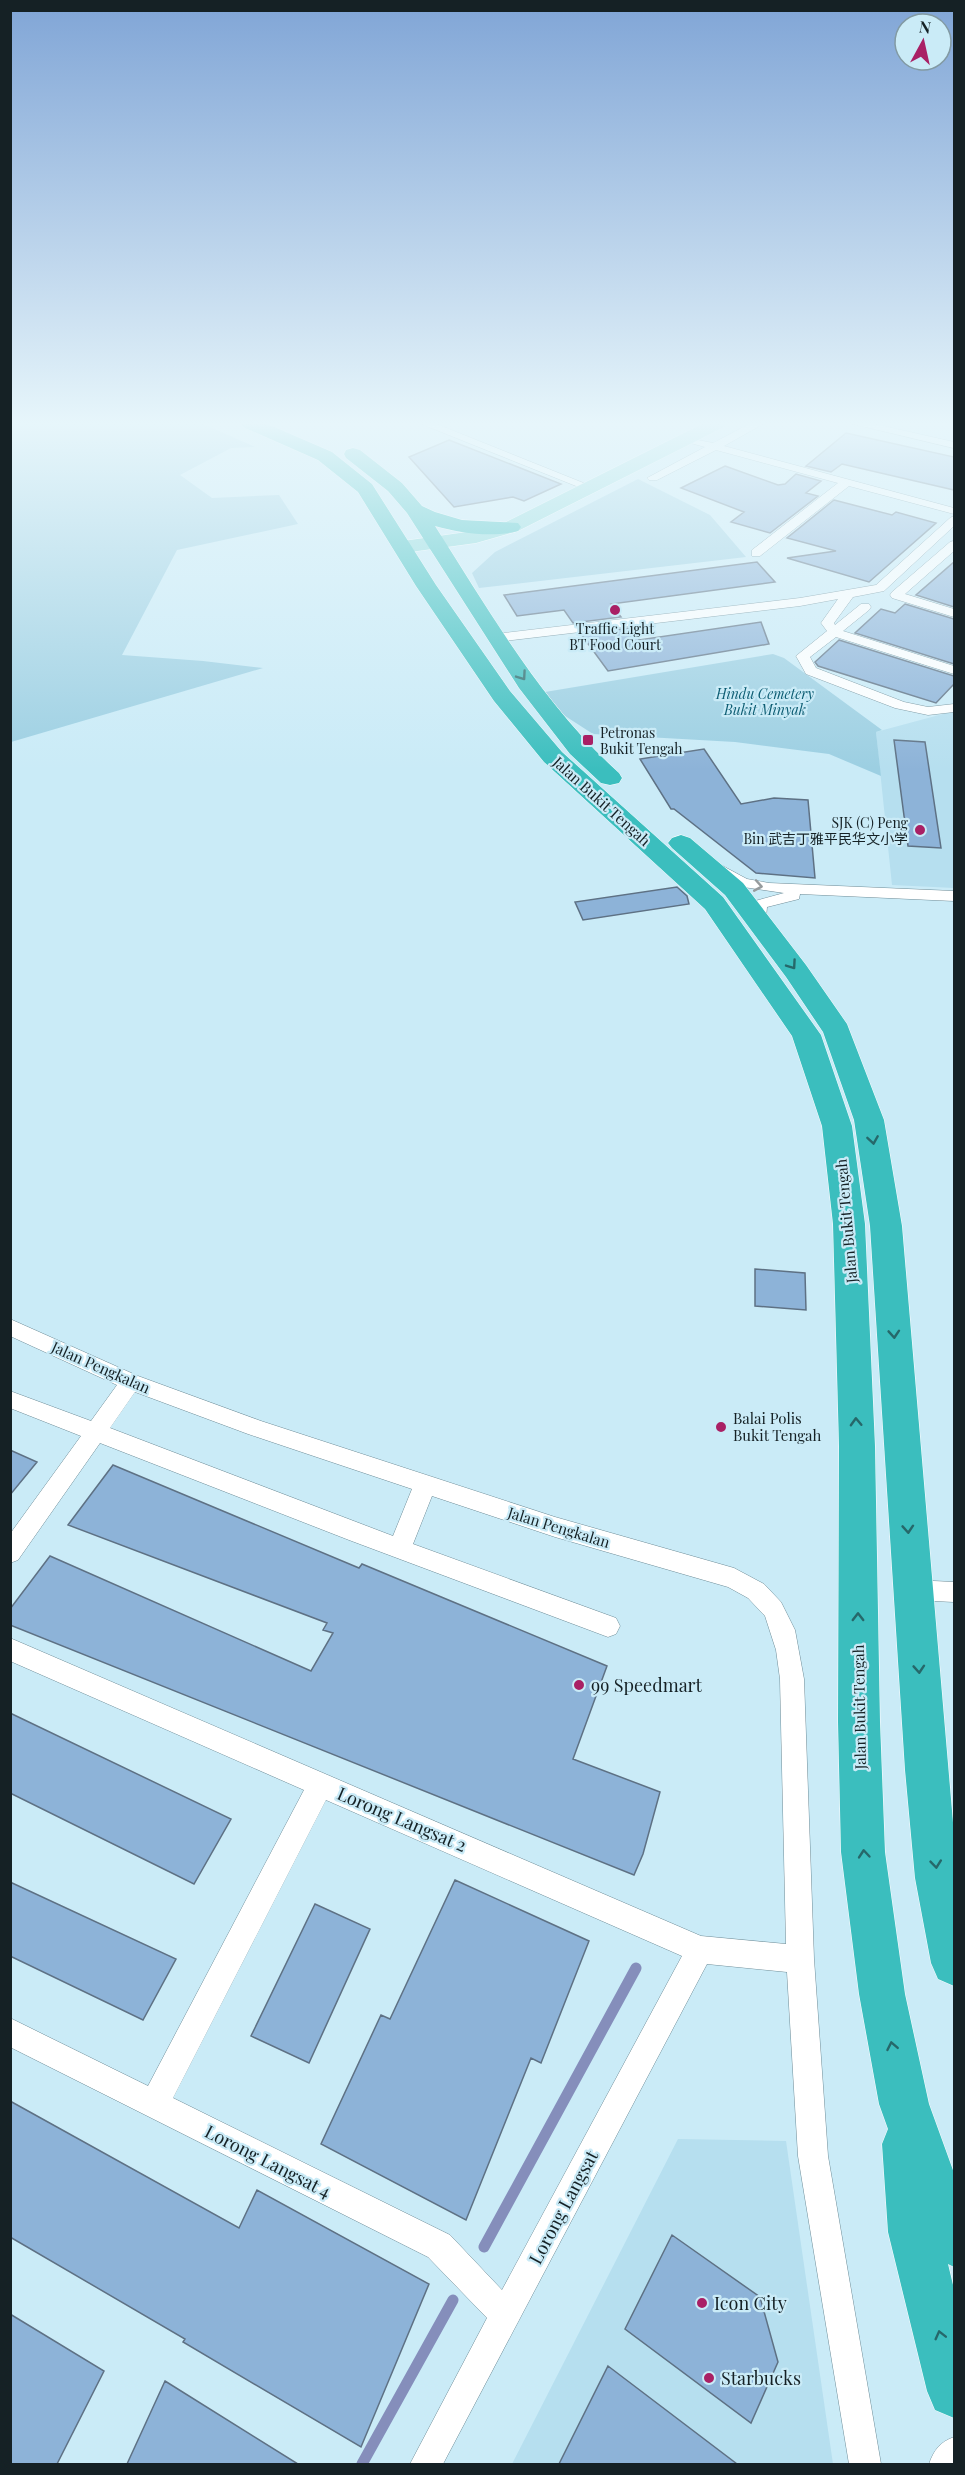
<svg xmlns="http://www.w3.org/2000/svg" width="965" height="2475" font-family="'Playfair Display','Noto Sans SC',serif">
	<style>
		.built { fill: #b6dfef }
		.green { fill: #9ccfe2 }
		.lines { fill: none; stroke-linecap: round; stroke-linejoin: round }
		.stream { stroke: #858ebb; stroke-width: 11 }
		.building { fill: #8db3d8; stroke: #5e7184; stroke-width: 1.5 }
		.street-casing { stroke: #6f8d98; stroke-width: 1 }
		.primary-casing { stroke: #fff; stroke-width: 1 }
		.highway-casing { stroke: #fff; stroke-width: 1 }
		.street { fill: #fff; fill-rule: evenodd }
		.primary { fill: #89d8d8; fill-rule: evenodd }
		.highway { fill: #3bbebe; fill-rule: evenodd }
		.oneway { stroke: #26686a }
		.oneway2 { stroke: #969b9d }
		.poi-dot { fill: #a92065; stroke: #caebf7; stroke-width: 2 }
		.labels { text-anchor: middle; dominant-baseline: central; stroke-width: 4.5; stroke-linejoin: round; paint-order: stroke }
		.far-poi-label { font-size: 14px; fill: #152125; stroke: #caebf7 }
		.far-park-label { font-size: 14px; font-style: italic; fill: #0d5d73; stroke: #caebf7 }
		.street-label { font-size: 15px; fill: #152125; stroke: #caebf7 }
		.poi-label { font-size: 15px; fill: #152125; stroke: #caebf7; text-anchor: start }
		.near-poi-label { font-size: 18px; fill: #152125; stroke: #caebf7; text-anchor: start }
		.near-street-label { font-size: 18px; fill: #152125; stroke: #caebf7 }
	</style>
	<rect width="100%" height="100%" fill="#caebf7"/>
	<path class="built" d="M954 711V888L892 885 876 732Z
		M678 2139 786 2141 833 2464H512Z"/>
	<path class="green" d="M11 423H201L255 447 231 448 180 475 212 498 279 495 298 524 177 550 122 655 203 661 263 668 11 742Z
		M638 479 710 515 746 557 479 588 472 573 495 552Z
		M773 654 784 658 882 730 876 732 881 776 829 754 735 742 593 734 559 712 545 692Z"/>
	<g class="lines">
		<path class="stream" d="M484 2247 636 1968
			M362 2464 453 2300"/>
	</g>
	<path class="building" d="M846 433 954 457V490L842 464 831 472 806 466Z
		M449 440 561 484 524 501 513 497 454 507 409 457Z
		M725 466 778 485 785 484 796 474 821 481 806 493 818 496 770 533 731 522 744 512 681 488Z
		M834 500 892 515 896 512 936 523 869 582 787 558 836 551 787 538Z
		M757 562 775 582 611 604 621 617 573 623 564 610 517 616 504 595Z
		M954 562V607L916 595Z
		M905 604 954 619V664L855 633 881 609 895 613Z
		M761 622 769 644 608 671 581 634 630 628 639 640Z
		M839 640 954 676V684L936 703 818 666 815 662Z
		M894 740 925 742 941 848 908 846Z
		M704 749 741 804 774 798 808 800 815 878 756 873 674 809H671L640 759Z
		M677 887 687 896 689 904 583 920 575 902Z
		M755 1269 805 1273 806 1310 755 1306Z
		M10 1450 37 1462 10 1495Z
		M113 1465 359 1568 362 1564 607 1666 573 1759 660 1792 643 1854 634 1875 10 1625V1609L50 1556 311 1671 333 1633 323 1630 327 1623 68 1525Z
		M10 1713 231 1819 194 1884 10 1793Z
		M455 1880 589 1941 541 2063 531 2058 466 2220 321 2144 381 2015 390 2019Z
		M10 1882 176 1959 143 2020 10 1956Z
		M315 1904 370 1929 309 2063 251 2036Z
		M10 2101 239 2228 257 2190 429 2284 361 2447 183 2342 185 2339 10 2237Z
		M672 2235 760 2297 778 2362 751 2423 625 2329Z
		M10 2314 104 2371 57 2464H10Z
		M608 2366 737 2464H559Z
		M165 2381 298 2464H127Z"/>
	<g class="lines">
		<defs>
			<path id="street" d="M419 423H434L596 488 590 491 586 490Z
				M751 423H765L724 446 954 508V514L849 486 760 556H752V550L838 483 716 450 657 480H649L647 478 705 447 683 441V437L713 443Z
				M849 423H870L954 442V448Z
				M954 516V526L884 591 853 597 834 623 835 625 861 604H869L871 607 869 610 843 631 954 666V674L836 637 810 657 816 668 904 702 928 707 954 704V712L928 715 895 708 806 674 796 656 827 631 821 623 838 599 800 606 496 642 490 638 496 634 800 598 876 585 950 518Z
				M954 541V551L905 594 954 609V617L892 598 890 595 892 592 950 542Z
				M721 865 747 879 769 883 954 891V901L800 894 799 899 767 907 766 918 758 923 750 918 749 909 755 901 784 893 736 886 716 873 713 870Z
				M10 1319 138 1376 261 1421 555 1517 734 1568 764 1584 781 1602 795 1630 804 1679 814 1959 828 2156 881 2464H849L798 2156 787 1972 707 1964 443 2464H410L487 2318 428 2257 10 2047V2018L148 2086 304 1790 10 1661V1638L701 1936 786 1944 780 1679 776 1650 765 1616 748 1598 728 1587 555 1537 432 1496 413 1544 616 1618 620 1626 616 1634 608 1637 349 1540 100 1443 18 1560 10 1563V1534L81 1436 10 1408V1391L91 1421 117 1385 10 1336ZM135 1392 248 1434 412 1489 393 1536 110 1428ZM326 1800 682 1956 502 2290 450 2235 173 2098Z
				M913 1580 954 1582V1602L913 1600 905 1597 901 1590 905 1583Z
				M954 2437V2464H929C934 2450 940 2442 954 2437Z"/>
			<path id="primary" d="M704 423H726L724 427 518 531 476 543 403 553 396 551 393 547 396 543 403 541 474 531 504 523Z"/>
			<path id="highway" d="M240 423H265L332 452 372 484 436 585 510 691 562 752 723 897 821 1035 852 1126 865 1224 875 1446 880 1722 885 1852 905 1994 929 2104 954 2173V2267L948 2264 954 2289V2418L935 2410 927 2391 888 2232 882 2144 888 2129 879 2104 859 1994 841 1852 838 1722 839 1446 833 1224 822 1126 792 1036 705 909 544 762 494 701 416 586 358 492 318 460 243 427Z
				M353 448 360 450 402 483 422 506 435 512 462 520 518 523 521 527 518 531C491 538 461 533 435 526 490 612 542 704 619 773L622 778 619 783 610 785 601 783 570 754 519 688 407 513 388 491 346 458 344 454 346 450Z
				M681 835 690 838 743 883 806 965 847 1024 884 1120 902 1226 954 1834V1986L938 1979 931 1963 915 1878 905 1770 870 1226 854 1120 823 1032 786 977 725 895 672 848 668 843 672 838Z"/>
		</defs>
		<use href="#street" class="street-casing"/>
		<use href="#primary" class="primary-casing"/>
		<use href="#highway" class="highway-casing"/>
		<use href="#street" class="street"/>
		<use href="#primary" class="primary"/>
		<use href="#highway" class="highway"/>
	</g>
	<defs><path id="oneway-chevron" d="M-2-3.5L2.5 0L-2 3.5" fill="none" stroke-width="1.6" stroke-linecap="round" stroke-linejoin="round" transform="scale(1.5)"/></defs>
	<g class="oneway">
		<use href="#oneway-chevron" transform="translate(522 676) rotate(55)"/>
		<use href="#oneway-chevron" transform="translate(792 965) rotate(55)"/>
		<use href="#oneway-chevron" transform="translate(873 1140) rotate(81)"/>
		<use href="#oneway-chevron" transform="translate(894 1334) rotate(86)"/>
		<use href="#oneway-chevron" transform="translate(856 1422) rotate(-92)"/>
		<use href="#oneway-chevron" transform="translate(908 1529) rotate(86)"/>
		<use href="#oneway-chevron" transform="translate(858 1617) rotate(-90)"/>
		<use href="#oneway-chevron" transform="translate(919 1669) rotate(86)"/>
		<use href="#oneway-chevron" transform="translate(864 1854) rotate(-95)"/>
		<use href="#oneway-chevron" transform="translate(936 1864) rotate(84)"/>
		<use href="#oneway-chevron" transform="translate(892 2046) rotate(-101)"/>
		<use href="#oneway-chevron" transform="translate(940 2335) rotate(-104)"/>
	</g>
	<use class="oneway2" href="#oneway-chevron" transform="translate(758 886) rotate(10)"/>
	<linearGradient id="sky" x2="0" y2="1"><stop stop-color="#80a5d6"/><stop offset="0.55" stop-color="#e7f6fb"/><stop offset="1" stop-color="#e7f6fb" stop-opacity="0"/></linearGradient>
	<rect width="965" height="770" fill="url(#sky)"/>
	<g class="poi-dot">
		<circle cx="615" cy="610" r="6"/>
		<rect x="582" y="734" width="12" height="12" rx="3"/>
		<circle cx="920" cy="830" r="6"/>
		<circle cx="721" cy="1427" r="6"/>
		<circle cx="579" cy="1685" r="6"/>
		<circle cx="702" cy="2303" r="6"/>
		<circle cx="709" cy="2378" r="6"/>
	</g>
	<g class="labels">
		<g class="far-poi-label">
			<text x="615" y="628">Traffic Light<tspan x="615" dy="16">BT Food Court</tspan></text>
			<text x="600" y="732" text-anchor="start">Petronas<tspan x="600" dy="16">Bukit Tengah</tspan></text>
			<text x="908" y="822" text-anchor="end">SJK (C) Peng<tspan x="908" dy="16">Bin 武吉丁雅平民华文小学</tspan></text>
		</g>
		<g class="far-park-label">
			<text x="765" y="693">Hindu Cemetery<tspan x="765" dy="16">Bukit Minyak</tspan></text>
		</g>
		<g class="street-label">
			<text transform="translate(602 801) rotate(42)">Jalan Bukit Tengah</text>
			<text transform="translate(846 1221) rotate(-95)">Jalan Bukit Tengah</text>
			<text transform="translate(101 1367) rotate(24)">Jalan Pengkalan</text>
			<text transform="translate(559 1527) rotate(17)">Jalan Pengkalan</text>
			<text transform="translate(859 1707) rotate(-91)">Jalan Bukit Tengah</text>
		</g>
		<g class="poi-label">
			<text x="733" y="1418">Balai Polis<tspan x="733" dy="17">Bukit Tengah</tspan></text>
		</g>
		<g class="near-poi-label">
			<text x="591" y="1685">99 Speedmart</text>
			<text x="714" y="2303">Icon City</text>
			<text x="721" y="2378">Starbucks</text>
		</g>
		<g class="near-street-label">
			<text transform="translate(402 1819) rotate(23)">Lorong Langsat 2</text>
			<text transform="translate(268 2161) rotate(27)">Lorong Langsat 4</text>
			<text transform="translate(563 2207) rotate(-62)">Lorong Langsat</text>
		</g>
	</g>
	<rect width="965" height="2475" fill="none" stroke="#152125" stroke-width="24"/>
	<g transform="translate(923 42) rotate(8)"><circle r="28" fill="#caebf7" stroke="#829aa3" stroke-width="1.5"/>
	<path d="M0-4.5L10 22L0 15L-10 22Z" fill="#a92065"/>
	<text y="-9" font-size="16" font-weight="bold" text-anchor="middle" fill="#152125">N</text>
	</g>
</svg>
